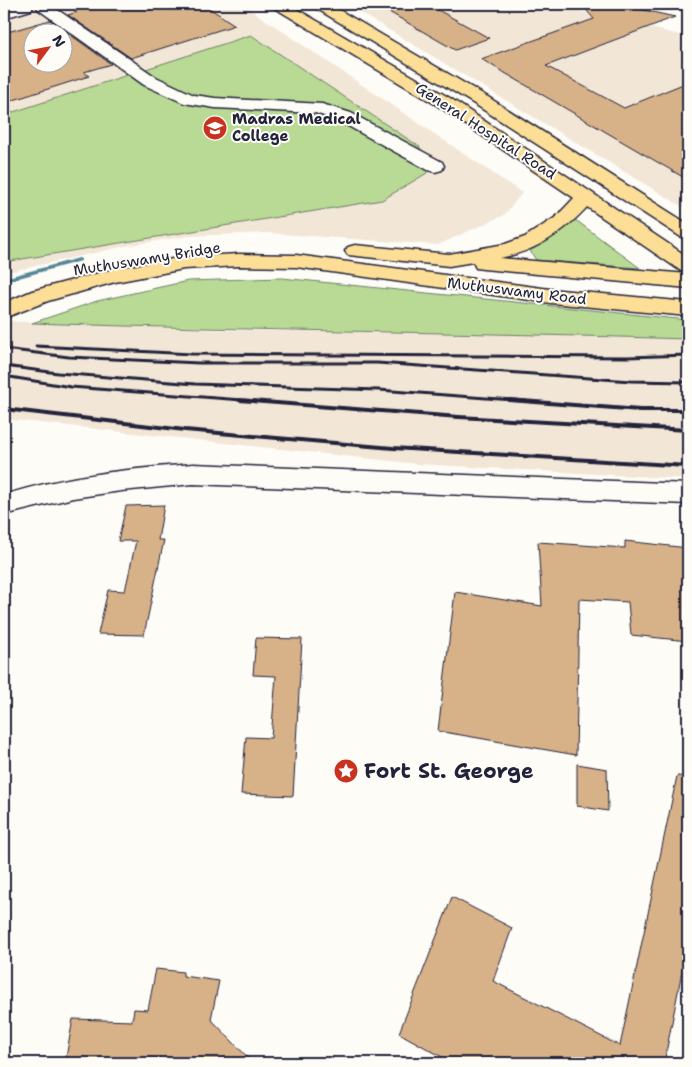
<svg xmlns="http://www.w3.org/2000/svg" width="692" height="1067" font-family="'Shantell Sans',sans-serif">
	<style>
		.built { fill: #f2e6d6; fill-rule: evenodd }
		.green { fill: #b8da94; stroke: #6d7e68 }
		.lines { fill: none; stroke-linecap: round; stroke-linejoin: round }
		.stream { fill: #578797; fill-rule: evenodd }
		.building { fill: #d7b188; stroke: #22223b; fill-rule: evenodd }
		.minor-casing { stroke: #22223b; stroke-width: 3 }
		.major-casing { stroke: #22223b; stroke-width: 3 }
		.minor { fill: #fdfcf7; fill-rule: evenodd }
		.major { fill: #fdde96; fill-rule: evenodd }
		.rail-far1 { stroke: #22223b; stroke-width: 3 }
		.rail { stroke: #22223b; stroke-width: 4 }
		.labels { text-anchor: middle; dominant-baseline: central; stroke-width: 4; stroke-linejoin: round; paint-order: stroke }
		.far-poi-label { font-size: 15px; font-weight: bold; fill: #22223b; stroke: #fdfcf7; text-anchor: start }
		.far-street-label { font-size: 15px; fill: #22223b; stroke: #fdfcf7 }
		.near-poi-label { font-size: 21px; font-weight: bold; fill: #22223b; stroke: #fdfcf7; text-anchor: start }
	</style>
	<rect width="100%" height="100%" fill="#fdfcf7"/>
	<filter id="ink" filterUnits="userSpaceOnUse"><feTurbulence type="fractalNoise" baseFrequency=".02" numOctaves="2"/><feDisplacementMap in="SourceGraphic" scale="10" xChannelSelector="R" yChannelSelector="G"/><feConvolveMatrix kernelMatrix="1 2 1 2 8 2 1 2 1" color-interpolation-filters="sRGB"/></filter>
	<g filter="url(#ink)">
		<path class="built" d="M4 4H242L522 193 504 215 438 245 268 233 189 236 130 245 4 273ZM32 32H62V62H32Z
			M346 4H552L688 37V210Z
			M4 321 220 330 534 334 688 339V479L418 464 4 419Z"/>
		<path class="green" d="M251 35 420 147 427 173 382 200 4 262V115Z
			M573 218 640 268 536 260 530 251 560 232Z
			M282 278 688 320V339C470 332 251 331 32 323L97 301 188 281Z"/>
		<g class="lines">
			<path class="stream" d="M79 258 81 259V261L4 282V278Z"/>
		</g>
		<path class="building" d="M66 4H203L235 25 131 58 68 15 77 12Z
			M375 4H427L489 38 455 50Z
			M581 4H616L675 17 546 66 624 108 688 82V180L481 59 594 19Z
			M50 20 111 64 84 72 89 76 4 103V33ZM32 32H62V62H32Z
			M164 505 158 540H164L144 635 98 634 108 590 125 591 136 541H118L126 506Z
			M625 541 688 548V641L631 635 628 602 579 599 576 755 438 731 455 592 542 606 538 542 625 548Z
			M256 638 302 639 293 796 241 794 246 737 271 738 276 676 253 675Z
			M577 764 607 769 608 811 577 806Z
			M677 776 688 777V941L664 1063H453L399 1033 452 897 512 928 493 981 620 1046Z
			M156 969 183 972V976L219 981 211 1019 253 1063H65L73 1019 132 1021 134 1009 148 1010Z"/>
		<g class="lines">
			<defs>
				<path id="minor" d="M21 4H31L33 7 31 10 4 18V9Z
					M39 4H49L156 77 194 95 215 98 322 104 351 113 442 162 444 166 442 170 435 172 428 170 339 121 315 113 215 108 184 103 144 85 39 10 37 7Z
					M672 4H688V10L674 7Z
					M193 464 688 484V504L193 484 121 491 73 498 4 515V495C66 475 129 469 193 464Z"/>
				<path id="major" d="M271 4H288L450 98 688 257V272L681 271 587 207C563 233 535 252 499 258L688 274V288L483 269 476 268 473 262 449 266 348 255 345 251 348 247 355 245 449 254 505 244 525 237 556 217 574 198 438 106 273 7Z
					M312 4H329L488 97 688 224V239L681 237 476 105 314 7Z
					M239 254 296 255 550 289 688 302V316L550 303 296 267 239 266 184 269 115 282 48 301 4 318V303L32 291 114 269 184 257Z"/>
			</defs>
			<use href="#minor" class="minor-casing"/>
			<use href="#major" class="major-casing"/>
			<use href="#minor" class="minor"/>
			<use href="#major" class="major"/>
			<path class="rail-far1" d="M36 346 192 354 628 357 688 355
				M4 349 69 357 199 363H377L631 381 688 382
				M4 366 58 373 195 384 379 390 526 401
				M4 376 71 387 255 401"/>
			<path class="rail" d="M239 400 459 417 688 430
				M509 400 640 410H688
				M4 409 185 430 393 448 688 466"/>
		</g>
	</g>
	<defs>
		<symbol id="university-disc" viewBox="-11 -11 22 22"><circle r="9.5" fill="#c8321e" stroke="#fdfcf7"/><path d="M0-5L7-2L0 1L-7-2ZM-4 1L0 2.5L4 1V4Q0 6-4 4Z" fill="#fff"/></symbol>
		<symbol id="sight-disc" viewBox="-11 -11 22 22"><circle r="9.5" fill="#c8321e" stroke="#fdfcf7"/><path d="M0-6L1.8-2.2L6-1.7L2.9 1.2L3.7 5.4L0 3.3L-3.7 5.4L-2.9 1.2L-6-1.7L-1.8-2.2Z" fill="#fff"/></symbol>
	</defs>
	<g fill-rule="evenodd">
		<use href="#university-disc" x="201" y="114" width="28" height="28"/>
		<use href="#sight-disc" x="332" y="757" width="28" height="28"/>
	</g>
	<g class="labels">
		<g class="far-poi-label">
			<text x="232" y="119">Madras Medical<tspan x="232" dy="17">College</tspan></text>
		</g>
		<g class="far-street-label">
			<text transform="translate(486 131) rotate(33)">General Hospital Road</text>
			<text transform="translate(147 259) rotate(-9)">Muthuswamy Bridge</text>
			<text transform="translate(517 291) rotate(7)">Muthuswamy Road</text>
		</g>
		<g class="near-poi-label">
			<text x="364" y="771">Fort St. George</text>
		</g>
	</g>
	<rect width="692" height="1067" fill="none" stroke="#fdfcf7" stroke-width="20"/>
	<rect x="10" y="10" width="672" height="1047" fill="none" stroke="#22223b" stroke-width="2" filter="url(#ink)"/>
	<g transform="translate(48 48) rotate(58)"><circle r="24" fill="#fdfcf7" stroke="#a5a5ac"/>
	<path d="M0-4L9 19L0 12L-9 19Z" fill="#c8321e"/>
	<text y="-8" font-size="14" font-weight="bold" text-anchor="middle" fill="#22223b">N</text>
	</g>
</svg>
